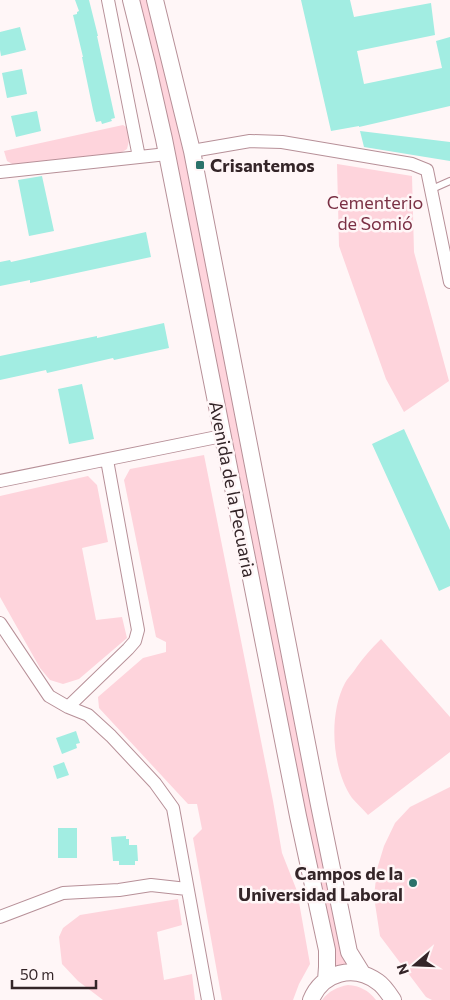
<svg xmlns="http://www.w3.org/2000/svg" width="450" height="1000" font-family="Commissioner,sans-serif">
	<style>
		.green { fill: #fed4dc }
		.building { fill: #a2ede2 }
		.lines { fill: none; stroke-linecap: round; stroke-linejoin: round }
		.service-casing { stroke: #b79098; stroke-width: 8 }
		.minor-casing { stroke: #b79098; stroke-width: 14 }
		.tertiary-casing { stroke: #b79098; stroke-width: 18 }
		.service { stroke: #fff; stroke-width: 6 }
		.minor { stroke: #fff; stroke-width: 12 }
		.tertiary { stroke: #fff; stroke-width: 16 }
		.poi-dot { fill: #2a726a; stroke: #fff6f7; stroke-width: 2 }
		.labels { text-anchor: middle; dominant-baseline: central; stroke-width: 5; stroke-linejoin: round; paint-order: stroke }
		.poi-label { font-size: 18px; font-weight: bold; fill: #342528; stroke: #fff6f7; text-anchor: start }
		.park-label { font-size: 18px; fill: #7a3044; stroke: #fff6f7 }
		.street-label { font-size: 18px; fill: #342528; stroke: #fff6f7 }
	</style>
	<rect width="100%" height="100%" fill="#fff6f7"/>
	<path class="green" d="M131 0H155L319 805 362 973 326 980Z
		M123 125 128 128 129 141 127 149 119 154 14 165 7 161 4 151Z
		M337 164 412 176 414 252 449 381 404 412 386 379 339 246Z
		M204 455 273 801 282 853 297 891 310 964 299 984 293 1000H222L193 838 202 829 197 804H188L99 708 98 697 143 658 166 652V642L156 637 124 480 130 469Z
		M88 476 97 485 108 542 82 548 96 620 122 617 127 638 79 679 63 684 50 680 40 668 0 597V496Z
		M381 639 450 717V752L368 815C363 809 357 804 352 798 332 769 328 715 345 683 347 679 351 675 354 671 363 658 370 650 381 639Z
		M450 787V1000H432L426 997 380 936 374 897 377 869 384 846 395 823 410 807Z
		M178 899 182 925 157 932 164 980 192 974 195 1000H103L78 981 62 964 59 937 63 928 80 915Z
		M348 985C360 986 368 990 376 1000H322C329 991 337 987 348 985Z"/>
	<path class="building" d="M75 0H89L98 36H97L115 118 111 119 112 121 102 124 101 121 96 122 93 110 82 57H83L73 15 77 14V12L79 11Z
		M301 0H350L354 17 431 3 435 35 357 51 364 84 442 68 436 41 450 37V106L359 127V126L331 131Z
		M20 27 26 50 1 56 0 50V32Z
		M22 69 27 94 7 98 2 73Z
		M37 111 41 131 16 137 11 116Z
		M360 131 450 142V161L364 147Z
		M42 176 54 231 29 236 18 180Z
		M146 232 151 257 30 283V280L0 286V262L10 260 11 262Z
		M164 323 169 348 114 360 113 358 47 373 46 370 0 380V356L97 336V338Z
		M82 384 94 439 69 444 58 389Z
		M404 429 450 530V586L439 591 372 444Z
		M76 731 80 743 76 744 77 748 62 754 56 738Z
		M64 762 69 775 57 779 53 766Z
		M58 828H77V858H58Z
		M126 836V839H129V845H137L138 861H135V865H119V861H113L111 837Z"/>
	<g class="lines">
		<defs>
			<path id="service" d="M432 189 450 181"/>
			<path id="minor" d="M108 0 139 157
				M192 151 250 141 282 142 412 164 427 170 450 282
				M0 172 167 154
				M0 481 222 436
				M0 623 49 696 68 707 88 715 111 736 155 783 173 808 208 1000
				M68 707 128 649 135 641 138 630 107 460
				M0 917 63 893 119 890 151 885 187 889"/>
			<path id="tertiary" d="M131 0 147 64 164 139 298 816 327 950V967L326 980
				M155 0 192 151 319 805 349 952 362 973
				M311 1000C322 972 354 964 378 982 384 986 389 994 393 1000"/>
		</defs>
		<use href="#service" class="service-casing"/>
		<use href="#minor" class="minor-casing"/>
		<use href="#tertiary" class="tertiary-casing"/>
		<use href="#service" class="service"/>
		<use href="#minor" class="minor"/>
		<use href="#tertiary" class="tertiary"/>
	</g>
	<g class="poi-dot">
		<rect x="195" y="160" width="10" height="10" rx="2.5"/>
		<circle cx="413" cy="883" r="5"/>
	</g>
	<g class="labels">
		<g class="poi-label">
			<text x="210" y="165">Crisantemos</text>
			<text x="403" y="873" text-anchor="end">Campos de la<tspan x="403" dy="21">Universidad Laboral</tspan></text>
		</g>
		<g class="park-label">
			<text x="375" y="202">Cementerio<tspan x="375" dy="21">de Somió</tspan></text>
		</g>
		<g class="street-label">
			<text transform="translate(233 489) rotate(79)">Avenida de la Pecuaria</text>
		</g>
	</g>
	<g transform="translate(415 965) rotate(251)" stroke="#fff6f7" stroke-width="4" paint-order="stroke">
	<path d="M0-4L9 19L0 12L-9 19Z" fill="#342528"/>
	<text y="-8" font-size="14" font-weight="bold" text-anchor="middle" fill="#342528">N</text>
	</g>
	<path d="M12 980v8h84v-8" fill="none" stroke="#342528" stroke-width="2.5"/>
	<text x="20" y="980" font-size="15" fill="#342528" stroke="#fff6f7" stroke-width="4" paint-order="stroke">50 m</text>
</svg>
